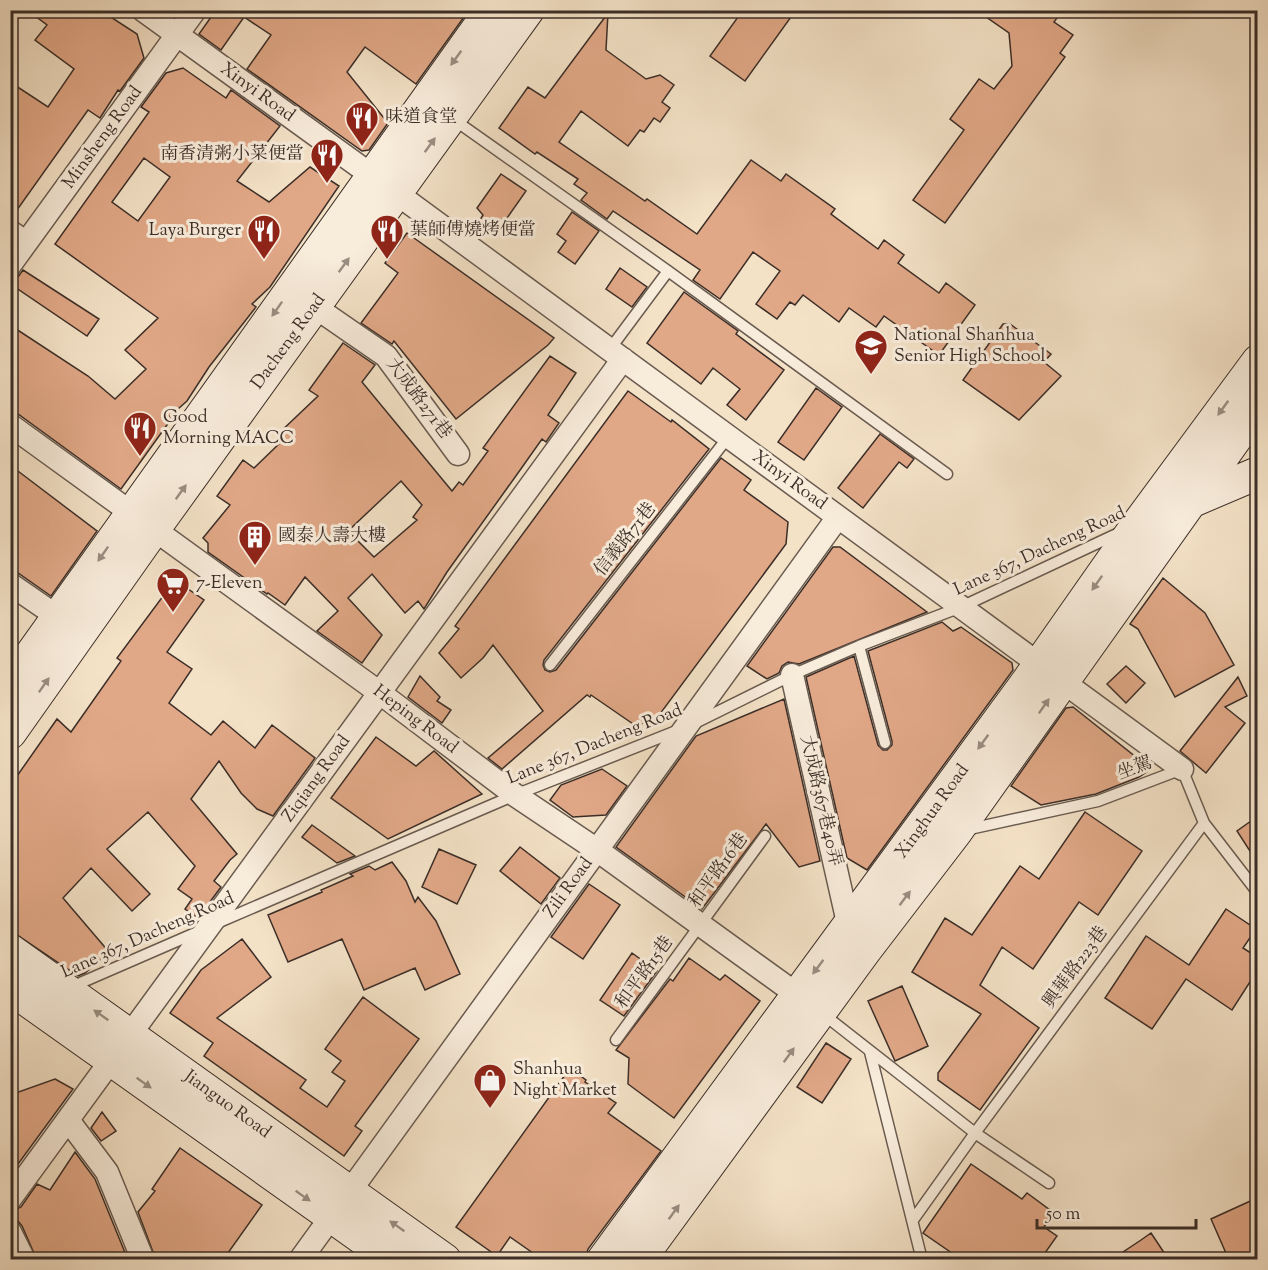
<svg xmlns="http://www.w3.org/2000/svg" width="1268" height="1270" font-family="'Sorts Mill Goudy','Noto Serif TC',serif">
	<style>
		.building { fill: #e1a887; stroke: #3b2e28; stroke-width: 1.5; fill-rule: evenodd }
		.lines { fill: none; stroke-linecap: round; stroke-linejoin: round }
		.lane-casing { stroke: #695b50; stroke-width: 13 }
		.street-casing { stroke: #695b50; stroke-width: 25 }
		.secondary-casing { stroke: #3b2e28; stroke-width: 34 }
		.lane { stroke: #f8ecdb; stroke-width: 10 }
		.street { stroke: #f8ecdb; stroke-width: 22 }
		.secondary { stroke: #f8ecdb; stroke-width: 32 }
		.oneway { fill: #9a8d82 }
		.labels { text-anchor: middle; dominant-baseline: central; stroke-width: 6; stroke-linejoin: round; paint-order: stroke }
		.street-label { font-size: 18px; fill: #3b2e28; stroke: #f8ecdb }
		.poi-label { font-size: 18px; fill: #3b2e28; stroke: #f8ecdb; text-anchor: start }
	</style>
	<rect width="100%" height="100%" fill="#f4e2c7"/>
	<filter id="stains"><feTurbulence type="fractalNoise" baseFrequency=".00333" numOctaves="4"/><feColorMatrix values="0 0 0 0 .2 0 0 0 0 .09 0 0 0 0 .02 0 0 0 .5 -.17"/></filter>
	<radialGradient id="worn" r=".72"><stop offset=".6" stop-color="#630" stop-opacity="0"/><stop offset="1" stop-color="#630" stop-opacity=".3"/></radialGradient>
	<path class="building" d="M27 10H100L137 34 144 58 120 91 118 90 100 118 88 110 12 217 10 82 48 107 74 69 35 40 47 25Z
		M216 10H469L416 84 365 47 347 72 388 123 369 150 362 151 247 69 271 35 244 17 221 50 199 34Z
		M743 10H796L745 81 710 56Z
		M976 10H1047L1057 18 1054 22 1073 35 1060 53 1065 57 945 223 913 200 964 130 950 119 979 79 994 89 1012 66 1009 33Z
		M608 13 606 50 646 79 660 75 674 85 662 102 670 108 660 122 654 118 644 132 640 130 628 146 581 111 559 142 645 201 647 199 697 234 751 160 781 181 786 174 835 209 831 214 878 249 884 240 904 255 898 263 939 293 946 283 975 305 939 355 884 316 876 327 849 308 839 322 803 295 795 305 790 302 777 319 756 304 780 271 753 252 720 299 693 280 700 270 613 211 607 219 581 200 587 193 574 184 578 179 537 152 535 154 499 128 528 87 545 98Z
		M183 68 226 98 231 90 280 126 237 181 269 202 310 167 339 186 270 287 252 304 256 307 209 367 187 401 170 416 172 418 121 489 18 414 10 412V325L88 376 115 399 146 369 125 350 158 318 55 244 149 112 141 107 166 73ZM144 158 170 177 138 221 112 202Z
		M501 174 526 191 500 228 498 227 491 233 478 223 483 215 477 208Z
		M572 212 599 231 575 264 558 252 566 241 557 234Z
		M407 233 554 338 548 345 456 419 394 341 392 344 361 323 398 273 385 263Z
		M620 268 647 287 632 307 606 289Z
		M23 270 99 319 87 336 12 285Z
		M684 292 738 331 736 334 784 370 746 420 727 405 740 389 713 368 701 384 647 343Z
		M1003 324H1010L1051 354 1044 362 1061 376 1019 420 963 380Z
		M343 343 375 365 362 382 452 491 459 482 463 485 488 451 483 448 550 356 576 373 548 415 559 423 546 442 542 439 518 473 447 572 424 609 418 601 405 613 372 574 348 598 382 635 362 663 317 631 338 611 305 577 285 605 268 593 267 594 208 552V543L203 538 230 505 217 496 243 460 254 468 282 441 277 435 318 396 309 390ZM401 481 422 505 413 517 417 520 374 557 348 531Z
		M816 388 842 407 804 460 778 442Z
		M628 391 671 422 672 420 709 449 544 660 543 665 545 670 550 672 556 670 721 458 751 480 744 490 788 522 786 544 657 718 636 726 591 695 590 697 587 695 502 769 488 758 543 711 493 645 483 658 461 678 439 653 459 629 455 626Z
		M880 434 914 459 907 468 899 462 863 508 838 488Z
		M10 465 97 531 51 596 18 573 10 571Z
		M833 547H840L927 612 799 664 788 662 782 666 779 673 767 679 747 666Z
		M1163 578 1205 613 1234 665 1175 697 1138 629 1130 624Z
		M175 580 204 600 167 652 192 669 169 703 211 735 223 721 255 748 272 725 315 758 273 816 257 809 241 793 219 761 191 799 237 854 230 860 214 881 221 887 198 918 185 909 192 899 178 889 195 866 148 812 107 849 150 894 132 911 91 868 63 898 109 952 85 973 78 976 10 930V786L57 719 71 732 121 661 117 658Z
		M942 622 953 631 961 627 1012 663 1013 670 867 870 847 858 806 677 854 656 878 745 883 750H887L892 745V741L868 651Z
		M1126 666 1145 683 1126 703 1107 684Z
		M420 676 440 697 437 701 451 710 442 723 408 697Z
		M1238 677 1247 696 1225 707 1245 723 1206 773 1180 751Z
		M784 699 820 861 799 867 766 824 702 909 616 847 696 736Z
		M1073 707 1151 769 1139 777 1096 794 1041 805 1011 786 1066 708Z
		M376 737 416 766 434 751 482 794 388 839 331 798Z
		M602 769 627 786 606 815 573 817 550 800 561 785Z
		M1085 812 1142 851 1098 915 1079 902 1033 969 1002 947 980 985 1039 1028 980 1110 938 1080V1073L981 1014 912 972 945 918 972 935 1020 866 1039 879Z
		M1251 821 1257 831V862L1237 831Z
		M312 825 355 856 337 863 302 837Z
		M520 847 560 878 541 904 500 871Z
		M439 849 476 865 457 904 422 887Z
		M392 862 406 881 415 902 418 897 436 921 460 974 425 990 415 968 364 990 342 939 288 962 268 915 322 892 321 890 353 876 350 874 369 866 375 870Z
		M589 884 620 905 583 959 551 937Z
		M1226 909 1256 929 1243 948 1257 957V971L1232 1010 1186 979 1152 1029 1105 998 1146 936 1189 965Z
		M242 939 271 977 217 1018 306 1080 300 1088 327 1107 345 1081 332 1072 341 1061 325 1049 363 997 419 1039 355 1126 362 1131 344 1156 204 1056 213 1043 170 1013 201 970Z
		M632 953 657 971 624 1016 600 1000Z
		M689 958 720 980 725 975 760 1001 674 1118 628 1084 629 1058 616 1050 670 979 673 981Z
		M902 986 928 1046 895 1061 868 1001Z
		M826 1043 851 1059 822 1103 797 1087Z
		M570 1068 586 1080 585 1082 616 1103 608 1113 661 1151 588 1249 585 1260H543L510 1237 497 1256 456 1227Z
		M55 1079 73 1089 10 1175V1095Z
		M102 1112 116 1131 101 1141 91 1128Z
		M180 1148 262 1205 223 1260H156L138 1212 155 1191 152 1189Z
		M75 1152 95 1179 128 1260H37L22 1226 17 1220 10 1219V1212L21 1207 37 1184 50 1190Z
		M971 1164 1022 1199 1027 1193 1054 1213 1044 1227 1057 1236 1040 1260H962L923 1233Z
		M1257 1198V1260H1229L1211 1219Z
		M1151 1233 1169 1260H1111L1141 1240Z"/>
	<g class="lines">
		<defs>
			<path id="lane" d="M453 119 668 271 947 474
				M10 224 30 238
				M610 349 668 271
				M859 646 885 743
				M550 665 729 436
				M695 723 792 675 859 646 961 607 1119 533
				M965 830 1098 801 1182 769 1204 823 1258 893
				M217 923 515 795 679 730
				M71 987 200 931
				M823 1014 975 1133 1049 1183
				M616 1040 765 836
				M870 1052 922 1260
				M913 1220 975 1133 1204 823"/>
			<path id="street" d="M143 10 396 193 1182 769
				M10 265 195 10
				M315 307 386 356 458 454
				M10 425 380 693 515 795 597 850 810 1004
				M10 584 58 617
				M792 675 849 927
				M68 1120 107 1172 143 1260
				M10 1199 623 359
				M10 1232 24 1260
				M300 1260 838 517"/>
			<path id="secondary" d="M1190 502 1258 473
				M10 684 491 10
				M10 733 154 529 528 10
				M10 950 445 1260
				M10 988 393 1260
				M603 1260 1027 682 1137 525 1258 361
				M639 1260 864 952 956 832 1258 407"/>
		</defs>
		<use href="#lane" class="lane-casing"/>
		<use href="#street" class="street-casing"/>
		<use href="#secondary" class="secondary-casing"/>
		<use href="#lane" class="lane"/>
		<use href="#street" class="street"/>
		<use href="#secondary" class="secondary"/>
	</g>
	<defs><path id="oneway-solid" d="M-6-.8H1V-3.2L6.5 0L1 3.2V.8H-6Z" transform="scale(1.5)"/></defs>
	<g class="oneway">
		<use href="#oneway-solid" transform="translate(456 58) rotate(126)"/>
		<use href="#oneway-solid" transform="translate(430 145) rotate(-54)"/>
		<use href="#oneway-solid" transform="translate(344 265) rotate(-54)"/>
		<use href="#oneway-solid" transform="translate(277 309) rotate(125)"/>
		<use href="#oneway-solid" transform="translate(1223 408) rotate(126)"/>
		<use href="#oneway-solid" transform="translate(181 492) rotate(-54)"/>
		<use href="#oneway-solid" transform="translate(103 554) rotate(125)"/>
		<use href="#oneway-solid" transform="translate(1097 583) rotate(125)"/>
		<use href="#oneway-solid" transform="translate(44 685) rotate(-55)"/>
		<use href="#oneway-solid" transform="translate(1044 706) rotate(-55)"/>
		<use href="#oneway-solid" transform="translate(983 742) rotate(126)"/>
		<use href="#oneway-solid" transform="translate(905 898) rotate(-53)"/>
		<use href="#oneway-solid" transform="translate(818 967) rotate(127)"/>
		<use href="#oneway-solid" transform="translate(101 1015) rotate(-145)"/>
		<use href="#oneway-solid" transform="translate(789 1055) rotate(-54)"/>
		<use href="#oneway-solid" transform="translate(144 1083) rotate(35)"/>
		<use href="#oneway-solid" transform="translate(303 1196) rotate(35)"/>
		<use href="#oneway-solid" transform="translate(674 1212) rotate(-54)"/>
		<use href="#oneway-solid" transform="translate(397 1226) rotate(-145)"/>
	</g>
	<defs>
		<symbol id="restaurant-pin" viewBox="-11 -11 22 30"><path d="M0 17L-7.5 6A9.5 9.5 0 1 1 7.5 6Z" fill="#8f2418" stroke="#f8ecdb"/><path d="M-5-6h1v4h1v-4h1v4h1v-4h1v5L-1.5 .5V6h-2V.5L-5-1ZM5-6V6H3V1.5H1.5Q1.5-4 5-6Z" fill="#fff"/></symbol>
		<symbol id="school-pin" viewBox="-11 -11 22 30"><path d="M0 17L-7.5 6A9.5 9.5 0 1 1 7.5 6Z" fill="#8f2418" stroke="#f8ecdb"/><path d="M0-5L7-2L0 1L-7-2ZM-4 1L0 2.5L4 1V4Q0 6-4 4Z" fill="#fff"/></symbol>
		<symbol id="building-pin" viewBox="-11 -11 22 30"><path d="M0 17L-7.5 6A9.5 9.5 0 1 1 7.5 6Z" fill="#8f2418" stroke="#f8ecdb"/><path d="M-4-6H4V6H1V3H-1V6H-4ZM-2.5-4.3h1.7v1.8h-1.7ZM.8-4.3h1.7v1.8H.8ZM-2.5-1h1.7V.8h-1.7ZM.8-1h1.7V.8H.8Z" fill="#fff"/></symbol>
		<symbol id="supermarket-pin" viewBox="-11 -11 22 30"><path d="M0 17L-7.5 6A9.5 9.5 0 1 1 7.5 6Z" fill="#8f2418" stroke="#f8ecdb"/><path d="M-6-5.5h2.5l.6 2H6L4.5 2H-2.5L-4.4-4H-6ZM-1.5 3.2a1.3 1.3 0 1 0 .1 0ZM3 3.2a1.3 1.3 0 1 0 .1 0Z" fill="#fff"/></symbol>
		<symbol id="shop-pin" viewBox="-11 -11 22 30"><path d="M0 17L-7.5 6A9.5 9.5 0 1 1 7.5 6Z" fill="#8f2418" stroke="#f8ecdb"/><path d="M-5-2.5h2.3a2.7 3.5 0 0 1 5.4 0H5L5.5 6h-11ZM-1.5-2.5h3a1.5 2.3 0 0 0-3 0Z" fill="#fff"/></symbol>
	</defs>
	<g fill-rule="evenodd">
		<use href="#restaurant-pin" x="343" y="99" width="38" height="52"/>
		<use href="#restaurant-pin" x="308" y="136" width="38" height="52"/>
		<use href="#restaurant-pin" x="245" y="212" width="38" height="52"/>
		<use href="#restaurant-pin" x="368" y="212" width="38" height="52"/>
		<use href="#school-pin" x="852" y="327" width="38" height="52"/>
		<use href="#restaurant-pin" x="121" y="409" width="38" height="52"/>
		<use href="#building-pin" x="236" y="518" width="38" height="52"/>
		<use href="#supermarket-pin" x="154" y="565" width="38" height="52"/>
		<use href="#shop-pin" x="471" y="1061" width="38" height="52"/>
	</g>
	<g class="labels">
		<g class="street-label">
			<text transform="translate(257 93) rotate(36)">Xinyi Road</text>
			<text transform="translate(103 138) rotate(-54)">Minsheng Road</text>
			<text transform="translate(289 342) rotate(-54)">Dacheng Road</text>
			<text transform="translate(418 399) rotate(53)">大成路271巷</text>
			<text transform="translate(789 481) rotate(36)">Xinyi Road</text>
			<text transform="translate(626 540) rotate(-52)">信義路71巷</text>
			<text transform="translate(1040 552) rotate(-25)">Lane 367, Dacheng Road</text>
			<text transform="translate(415 720) rotate(37)">Heping Road</text>
			<text transform="translate(595 745) rotate(-22)">Lane 367, Dacheng Road</text>
			<text transform="translate(1135 769) rotate(-21)">坐駕</text>
			<text transform="translate(317 779) rotate(-54)">Ziqiang Road</text>
			<text transform="translate(820 801) rotate(77)">大成路367巷40弄</text>
			<text transform="translate(933 812) rotate(-54)">Xinghua Road</text>
			<text transform="translate(719 871) rotate(-54)">和平路16巷</text>
			<text transform="translate(569 888) rotate(-54)">Zili Road</text>
			<text transform="translate(148 936) rotate(-24)">Lane 367, Dacheng Road</text>
			<text transform="translate(1076 968) rotate(-54)">興華路223巷</text>
			<text transform="translate(645 973) rotate(-54)">和平路15巷</text>
			<text transform="translate(227 1105) rotate(36)">Jianguo Road</text>
		</g>
		<g class="poi-label">
			<text x="385" y="118">味道食堂</text>
			<text x="304" y="155" text-anchor="end">南香清粥小菜便當</text>
			<text x="241" y="231" text-anchor="end">Laya Burger</text>
			<text x="410" y="231">葉師傅燒烤便當</text>
			<text x="894" y="336">National Shanhua<tspan x="894" dy="21">Senior High School</tspan></text>
			<text x="163" y="418">Good<tspan x="163" dy="21">Morning MACC</tspan></text>
			<text x="278" y="537">國泰人壽大樓</text>
			<text x="196" y="584">7-Eleven</text>
			<text x="513" y="1070">Shanhua<tspan x="513" dy="21">Night Market</tspan></text>
		</g>
	</g>
	<rect width="1268" height="1270" fill="none" stroke="#f4e2c7" stroke-width="36"/>
	<rect x="12" y="12" width="1244" height="1246" fill="none" stroke="#3b2e28" stroke-width="3"/>
	<rect x="18" y="18" width="1232" height="1234" fill="none" stroke="#3b2e28" stroke-width="1.5"/>
	<path d="M1037 1219v9h159v-9" fill="none" stroke="#3b2e28" stroke-width="3"/>
	<text x="1046" y="1219" font-size="18" fill="#3b2e28" stroke="#f8ecdb" stroke-width="4.5" paint-order="stroke">50 m</text>
	<rect width="100%" height="100%" filter="url(#stains)"/>
	<rect width="100%" height="100%" fill="url(#worn)"/>
</svg>
